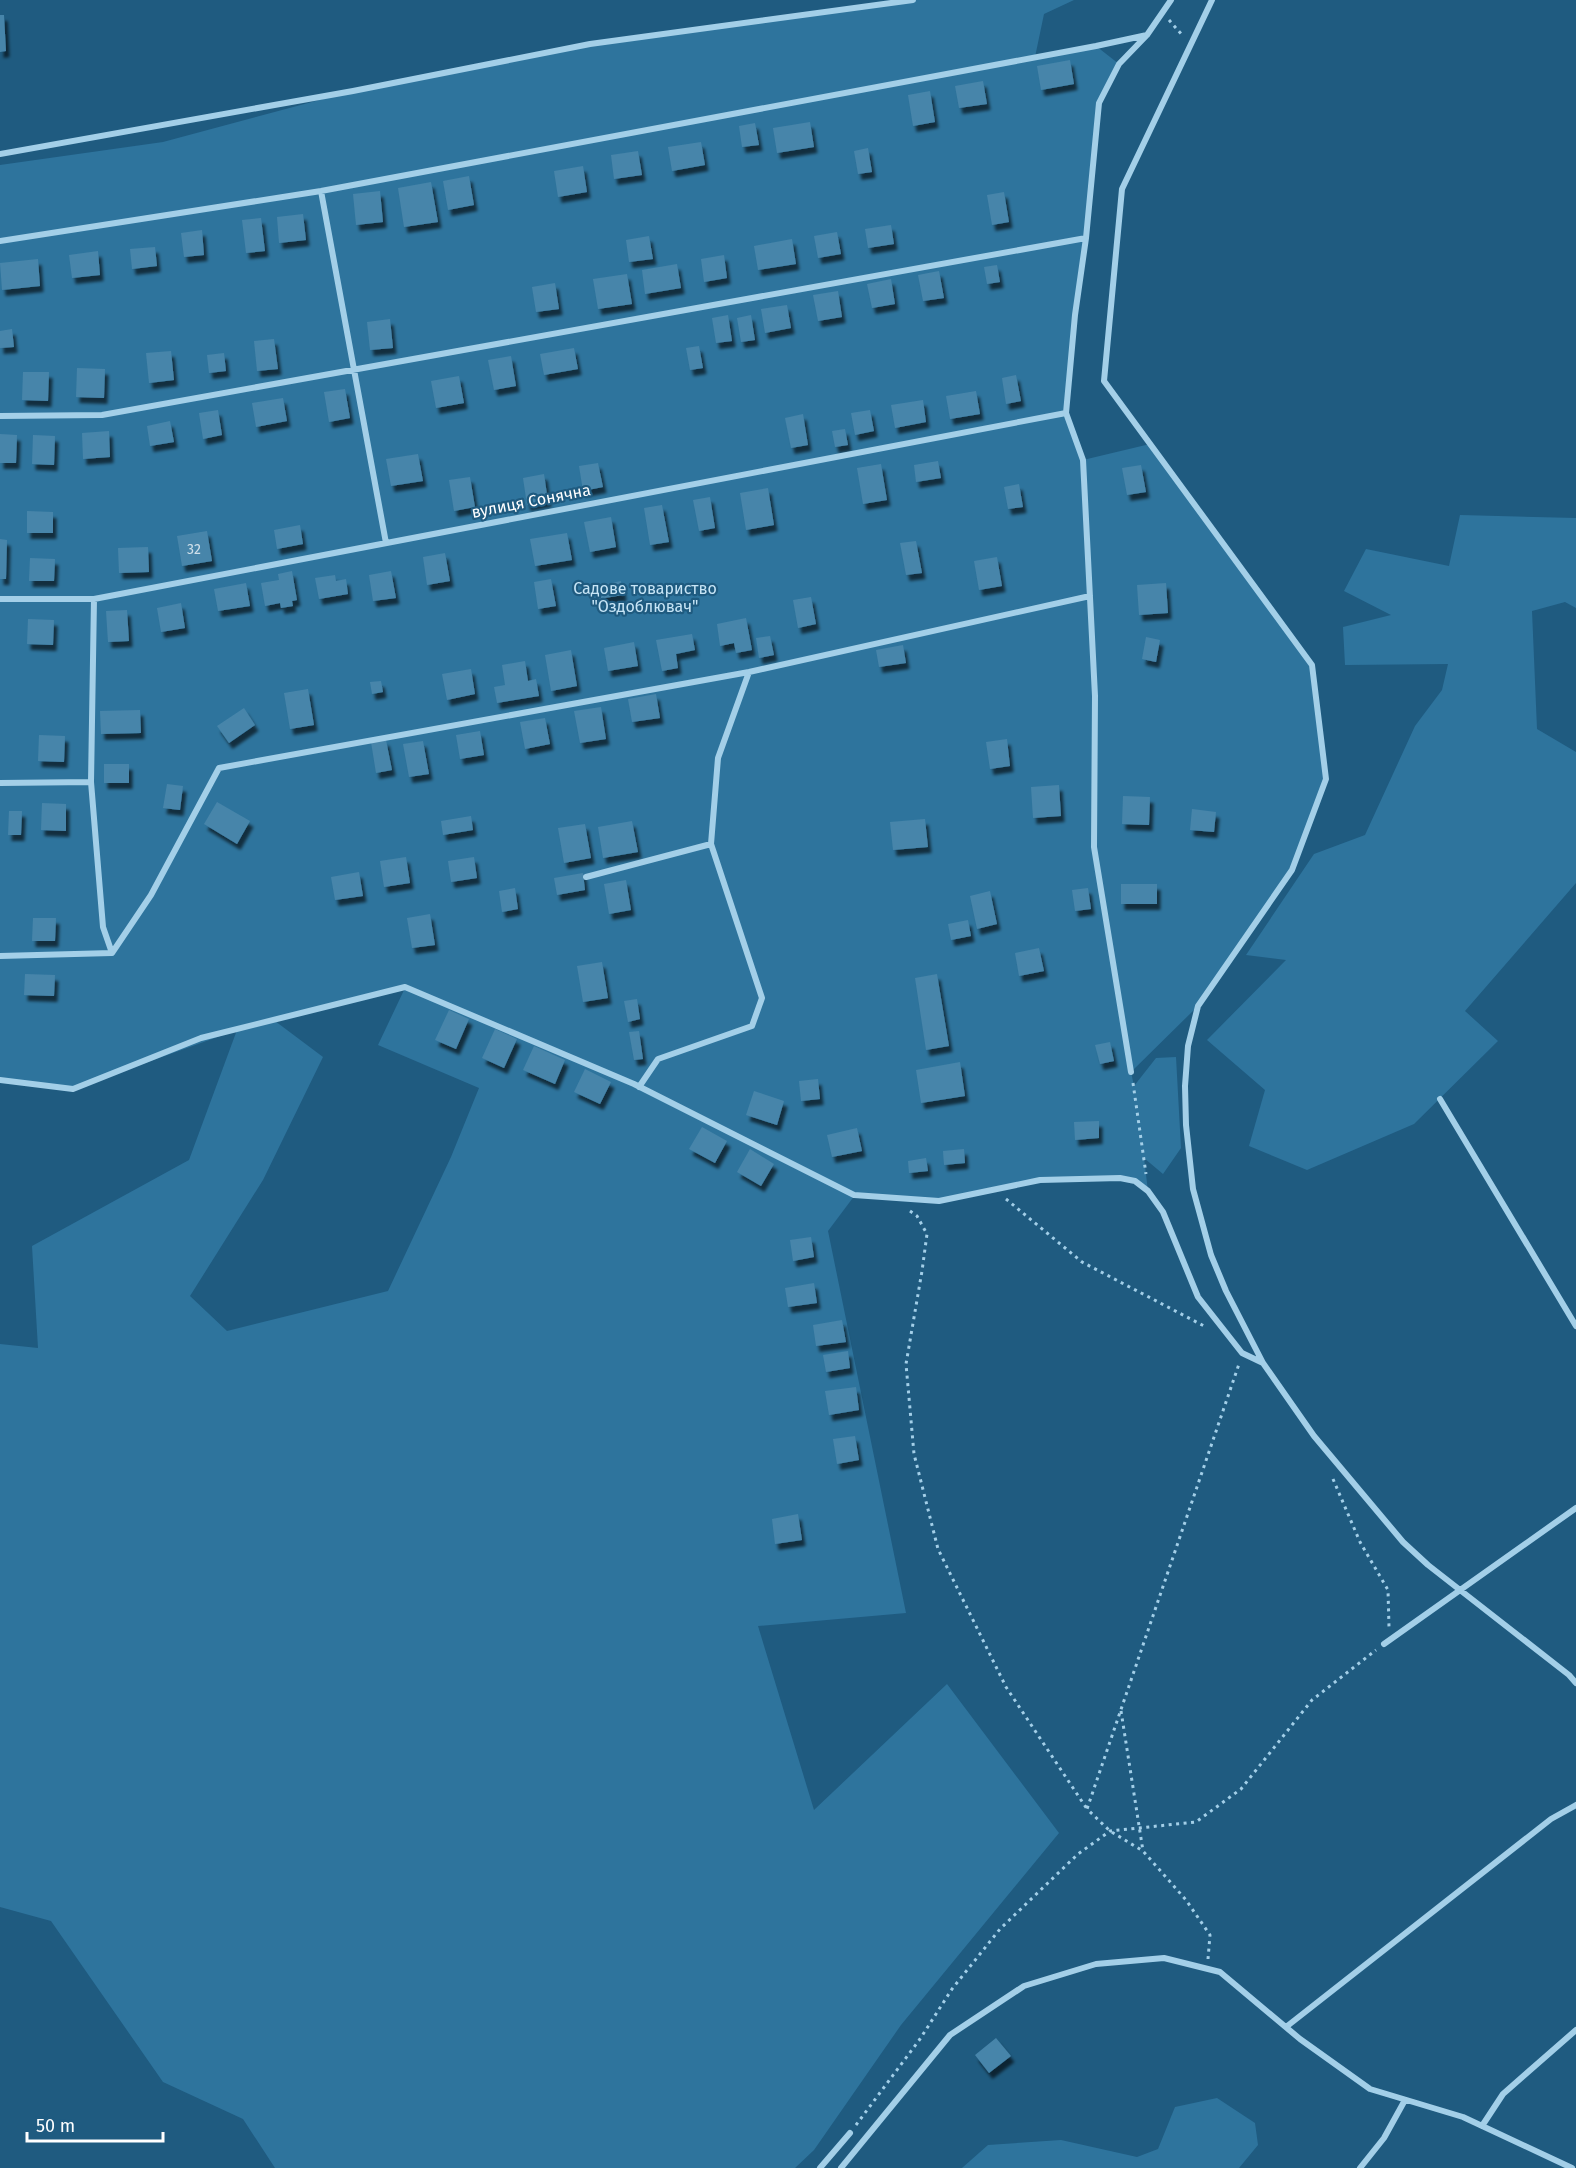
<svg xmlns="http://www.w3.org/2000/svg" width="1576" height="2168" font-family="'Fira Sans',sans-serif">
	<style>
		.green { fill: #2e749d; fill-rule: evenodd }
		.building { fill: #4785aa; filter: url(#shadow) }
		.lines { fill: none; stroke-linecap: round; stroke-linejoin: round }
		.path { stroke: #a3cfe8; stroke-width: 3; stroke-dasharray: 3 4.5; stroke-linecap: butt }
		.minor { stroke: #a3cfe8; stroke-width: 6 }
		.labels { text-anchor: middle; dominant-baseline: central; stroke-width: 4.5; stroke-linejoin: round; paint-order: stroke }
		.number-label { font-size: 14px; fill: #d1e0ea }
		.street-label { font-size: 16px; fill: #fff; stroke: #1f5b80 }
		.park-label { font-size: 16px; fill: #c7e5f6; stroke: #1f5b80 }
	</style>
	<defs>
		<filter id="shadow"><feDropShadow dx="3.5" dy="6" stdDeviation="1.5" flood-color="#0009"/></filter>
	</defs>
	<rect width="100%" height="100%" fill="#1f5b80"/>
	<path class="green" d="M913 0H1074L1044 14 1035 57 1096 46 1119 64 1099 103 1066 413 1083 460 1150 444 1312 665 1326 779 1291 870 1198 1006 1131 1072 1134 1086 1156 1058 1176 1057 1181 1148 1163 1174 1144 1158 1148 1191 1135 1181 1040 1180 939 1201 855 1195 828 1231 906 1613 758 1626 814 1810 947 1684 1059 1833 901 2025 814 2150 795 2168H275L243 2119 163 2082 51 1921 0 1907V1344L38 1348 32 1246 189 1160 237 1030 73 1089 0 1080V165L163 142 353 91 590 44ZM405 988 378 1045 479 1088 451 1157 388 1291 227 1331 190 1296 263 1180 323 1057 275 1021Z
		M1460 515 1576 518V608L1565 602 1532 611 1537 729 1576 752V883L1465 1011 1498 1041 1414 1124 1307 1170 1249 1146 1265 1090 1207 1040 1286 960 1246 955 1314 854 1365 835 1415 726 1442 690 1448 664 1345 665 1343 627 1391 615 1344 591 1366 549 1449 566Z
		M1217 2098 1255 2123 1258 2145 1239 2168H962L988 2145 1061 2140 1137 2157 1158 2149 1175 2107Z"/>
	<path class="building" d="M0 15H4L6 51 0 52Z
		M1070 60 1074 84 1041 90 1037 66Z
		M983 81 987 104 959 108 955 86Z
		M930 91 935 122 913 126 908 95Z
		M810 122 814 147 777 153 773 128Z
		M755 123 759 145 742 147 739 126Z
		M701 142 705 165 672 171 668 147Z
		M868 148 872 172 858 174 854 151Z
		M638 151 642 175 614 179 611 155Z
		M583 166 587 192 558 197 554 171Z
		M469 176 474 205 448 210 443 181Z
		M431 182 438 222 404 227 398 188Z
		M380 191 383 222 356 225 353 194Z
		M1004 192 1009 222 992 225 987 195Z
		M303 214 306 240 279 243 277 217Z
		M261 218 265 251 246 253 242 220Z
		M891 225 894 244 868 248 865 229Z
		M202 230 204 255 184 257 181 233Z
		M837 232 841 254 818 258 814 236Z
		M649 236 653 259 629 262 626 240Z
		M792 239 796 264 758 270 754 246Z
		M155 247 157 266 132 269 130 249Z
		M98 251 100 275 72 278 69 255Z
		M724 255 727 278 704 282 701 259Z
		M38 259 40 286 2 290 0 263Z
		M677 264 681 288 645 294 642 270Z
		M997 265 1000 282 987 284 984 267Z
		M939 271 944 298 923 301 918 275Z
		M627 274 632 304 598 309 593 279Z
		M891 279 895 304 872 308 867 284Z
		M555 283 559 309 536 312 532 287Z
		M838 291 842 317 818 321 813 295Z
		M787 305 791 328 765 333 761 309Z
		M728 315 732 341 716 343 712 318Z
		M751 315 755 340 741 342 737 318Z
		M390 319 393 348 370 350 367 322Z
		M12 329 14 347 0 348V331Z
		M274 339 278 369 257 371 254 341Z
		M699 346 703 368 690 370 686 348Z
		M574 348 578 369 544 375 540 354Z
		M171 351 174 380 149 383 146 353Z
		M224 353 226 371 209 373 207 355Z
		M511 356 516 386 494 390 488 360Z
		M77 368 105 369 104 398 76 397Z
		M23 372H49L48 401 22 400Z
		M1016 375 1021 401 1006 404 1002 378Z
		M459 376 464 403 436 408 431 381Z
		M345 389 350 418 329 422 324 392Z
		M976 391 980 414 950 419 946 396Z
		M283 398 287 421 256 427 252 403Z
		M923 400 926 422 895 428 891 405Z
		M218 410 222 435 203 439 199 413Z
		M870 410 874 431 855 435 851 413Z
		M803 414 808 445 791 448 785 418Z
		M170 421 174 442 150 446 147 426Z
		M845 429 848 445 835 447 832 431Z
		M109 431 110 457 83 459 82 433Z
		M0 434 17 435 16 463H0Z
		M33 435 55 436 54 465 32 464Z
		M418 454 423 481 391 486 386 459Z
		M938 461 941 478 916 482 914 465Z
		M598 463 603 487 583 491 579 466Z
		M881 464 887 500 863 504 857 468Z
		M1141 465 1146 492 1127 495 1122 468Z
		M544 474 548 501 527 505 523 478Z
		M470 477 475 507 454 511 449 480Z
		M1019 484 1023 507 1008 509 1004 487Z
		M768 488 774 525 746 530 740 493Z
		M710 497 715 528 699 531 693 500Z
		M662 505 669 542 650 545 644 508Z
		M27 511 53 512V533H27Z
		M611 517 616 547 590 552 584 522Z
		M300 525 303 544 277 549 274 530Z
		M207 531 212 561 182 566 177 536Z
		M567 533 572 560 535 566 530 539Z
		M0 539 7 540 6 579H0Z
		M916 541 922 573 906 575 900 543Z
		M148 547 149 572 119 573 118 548Z
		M445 553 450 581 427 585 423 557Z
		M997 557 1002 586 979 590 974 561Z
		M30 558 55 559 54 581H29Z
		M292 571 297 600 292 601 293 606 281 608 280 603 265 606 261 583 279 580 278 574Z
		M391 571 396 598 373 601 369 575Z
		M335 575 336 581 346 579 348 594 319 599 315 578Z
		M551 579 556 606 538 609 534 582Z
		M621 581 623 595 599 599 597 586Z
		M246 583 250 606 218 611 214 589Z
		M1166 583 1168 613 1139 615 1137 585Z
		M811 597 816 624 798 628 793 600Z
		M181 603 185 628 161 632 157 608Z
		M127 610 129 641 108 642 106 611Z
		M746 618 752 650 736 653 734 643 720 646 717 624Z
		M28 619 54 620 53 645 27 644Z
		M692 634 695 650 676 654 678 668 662 671 656 640Z
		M770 636 774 655 759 658 756 638Z
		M1146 637 1160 640 1156 662 1142 659Z
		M634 642 638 666 608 671 604 648Z
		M903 645 906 663 879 667 876 650Z
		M571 650 577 686 551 691 545 655Z
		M525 661 528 681 536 679 539 696 497 703 494 687 505 685 502 665Z
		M471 669 475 694 447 700 442 674Z
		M381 681 383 692 372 694 370 682Z
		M308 689 314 725 290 729 284 693Z
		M656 694 660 718 632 722 628 699Z
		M601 707 606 739 580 743 574 711Z
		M244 708 255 725 229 743 217 726Z
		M140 710 141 733 101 734 100 711Z
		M545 718 550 744 525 749 520 722Z
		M480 731 484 755 460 759 456 735Z
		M39 735 65 736 64 762 38 761Z
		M1007 739 1010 766 990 769 986 742Z
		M386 740 392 770 376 773 371 742Z
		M423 741 429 774 409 777 403 744Z
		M104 764H129V783H104Z
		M167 784 183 786 180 810 163 808Z
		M1059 785 1061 816 1033 818 1031 787Z
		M1123 796 1150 797 1149 825 1122 824Z
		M217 802 250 821 237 844 204 824Z
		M42 803 66 804V831L41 830Z
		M1192 809 1216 812 1214 832 1190 830Z
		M9 811H22L21 835H8Z
		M471 816 473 830 443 835 441 821Z
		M925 819 928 847 893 850 890 822Z
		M632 821 638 852 603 858 598 827Z
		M585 824 591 858 564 863 558 828Z
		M406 857 410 883 384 887 380 861Z
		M474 857 477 878 451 882 448 861Z
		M359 872 363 896 335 900 331 877Z
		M583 873 585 890 557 895 554 878Z
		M626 880 631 910 609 914 604 884Z
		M1121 884H1157V904H1121Z
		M515 888 518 909 502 912 499 891Z
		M1088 888 1091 909 1075 911 1072 890Z
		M990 891 997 924 977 929 970 896Z
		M430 914 435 945 412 948 407 918Z
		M33 918H56L55 941H32Z
		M968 920 971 936 951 940 948 924Z
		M1039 948 1044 971 1019 976 1015 953Z
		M602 962 608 998 583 1002 577 966Z
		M25 974 55 975 54 996 24 995Z
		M937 974 949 1046 926 1050 915 978Z
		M637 999 640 1019 628 1022 624 1001Z
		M449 1010 469 1019 456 1049 435 1040Z
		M495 1029 517 1039 504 1068 482 1058Z
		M639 1031 643 1059 634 1060 629 1032Z
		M1110 1042 1114 1061 1100 1064 1095 1045Z
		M534 1046 565 1060 555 1084 523 1070Z
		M960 1062 965 1096 921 1103 916 1070Z
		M585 1069 611 1082 600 1104 574 1092Z
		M818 1079 820 1099 801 1101 799 1081Z
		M754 1091 784 1101 777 1125 746 1115Z
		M1099 1121V1138L1075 1140 1074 1122Z
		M702 1127 727 1141 715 1163 689 1149Z
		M857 1128 862 1151 832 1157 827 1135Z
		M750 1149 774 1164 761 1186 737 1172Z
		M964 1149 965 1163 944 1165 943 1151Z
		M926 1158 928 1171 909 1173 908 1161Z
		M811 1237 814 1257 793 1261 790 1240Z
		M814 1283 817 1303 788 1307 785 1288Z
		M842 1320 846 1342 816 1346 813 1325Z
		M848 1351 850 1368 826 1372 823 1355Z
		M856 1387 859 1410 829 1415 825 1391Z
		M855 1436 859 1460 837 1464 833 1439Z
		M798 1514 802 1540 775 1544 772 1519Z
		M996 2038 1011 2056 989 2073 975 2055Z"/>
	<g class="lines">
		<path class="path" d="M1169 20 1183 36
			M1133 1083 1146 1174
			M1006 1199 1082 1262 1204 1326
			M910 1211 917 1216 927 1234 922 1271 906 1364 914 1454 938 1549 1006 1687 1087 1809
			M1333 1479 1360 1542 1388 1590 1389 1627
			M1121 1711 1143 1851
			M1208 1959 1210 1935 1186 1900 1143 1851 1110 1831 1087 1809 1239 1364
			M856 2125 920 2039 952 1989 1000 1929 1078 1854 1110 1831 1196 1822 1241 1789 1312 1700 1376 1650"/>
		<path class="minor" d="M1212 0 1122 189 1104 381 1312 665 1326 779 1292 870 1198 1006 1188 1046 1185 1086 1186 1125 1193 1189 1211 1255 1226 1291 1263 1363
			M0 154 353 91 590 44 913 0
			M321 191 386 543
			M0 241 321 191 1096 46 1147 35
			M0 416 102 415 1086 238
			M0 599H94L1066 413
			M94 599 91 782 103 927 112 953
			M0 783 91 782
			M586 877 711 844
			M0 956 112 953 151 895 219 768 749 672 1090 596
			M1131 1072 1094 847 1095 696 1083 460 1066 413 1075 315 1086 238 1099 103 1119 64 1147 35 1171 0
			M0 1080 73 1089 201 1038 405 987 634 1084 854 1195 939 1201 1040 1180 1120 1178 1135 1181 1148 1191 1163 1212 1198 1297 1242 1353 1263 1363 1314 1436 1403 1542 1428 1565 1569 1675 1576 1683
			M639 1087 658 1059 752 1026 762 998 711 844 718 758 749 672
			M1440 1099 1576 1326
			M1384 1644 1576 1508
			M1286 2027 1551 1819 1576 1805
			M1482 2126 1503 2094 1576 2030
			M820 2168 850 2133
			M841 2168 950 2035 1024 1986 1096 1964 1164 1958 1220 1972 1300 2039 1370 2089 1463 2117 1572 2168
			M1360 2168 1384 2138 1405 2100"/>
	</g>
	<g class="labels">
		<g class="number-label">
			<text x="194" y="549">32</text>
		</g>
		<g class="street-label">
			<text transform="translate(531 501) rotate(-11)">вулиця Сонячна</text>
		</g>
		<g class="park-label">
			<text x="645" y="588">Садове товариство<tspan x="645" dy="18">"Оздоблювач"</tspan></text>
		</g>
	</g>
	<path d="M27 2132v9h136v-9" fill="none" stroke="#ffffff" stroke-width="3"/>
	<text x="36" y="2132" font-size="18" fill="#ffffff" stroke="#1f5b80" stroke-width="4.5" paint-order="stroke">50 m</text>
</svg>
